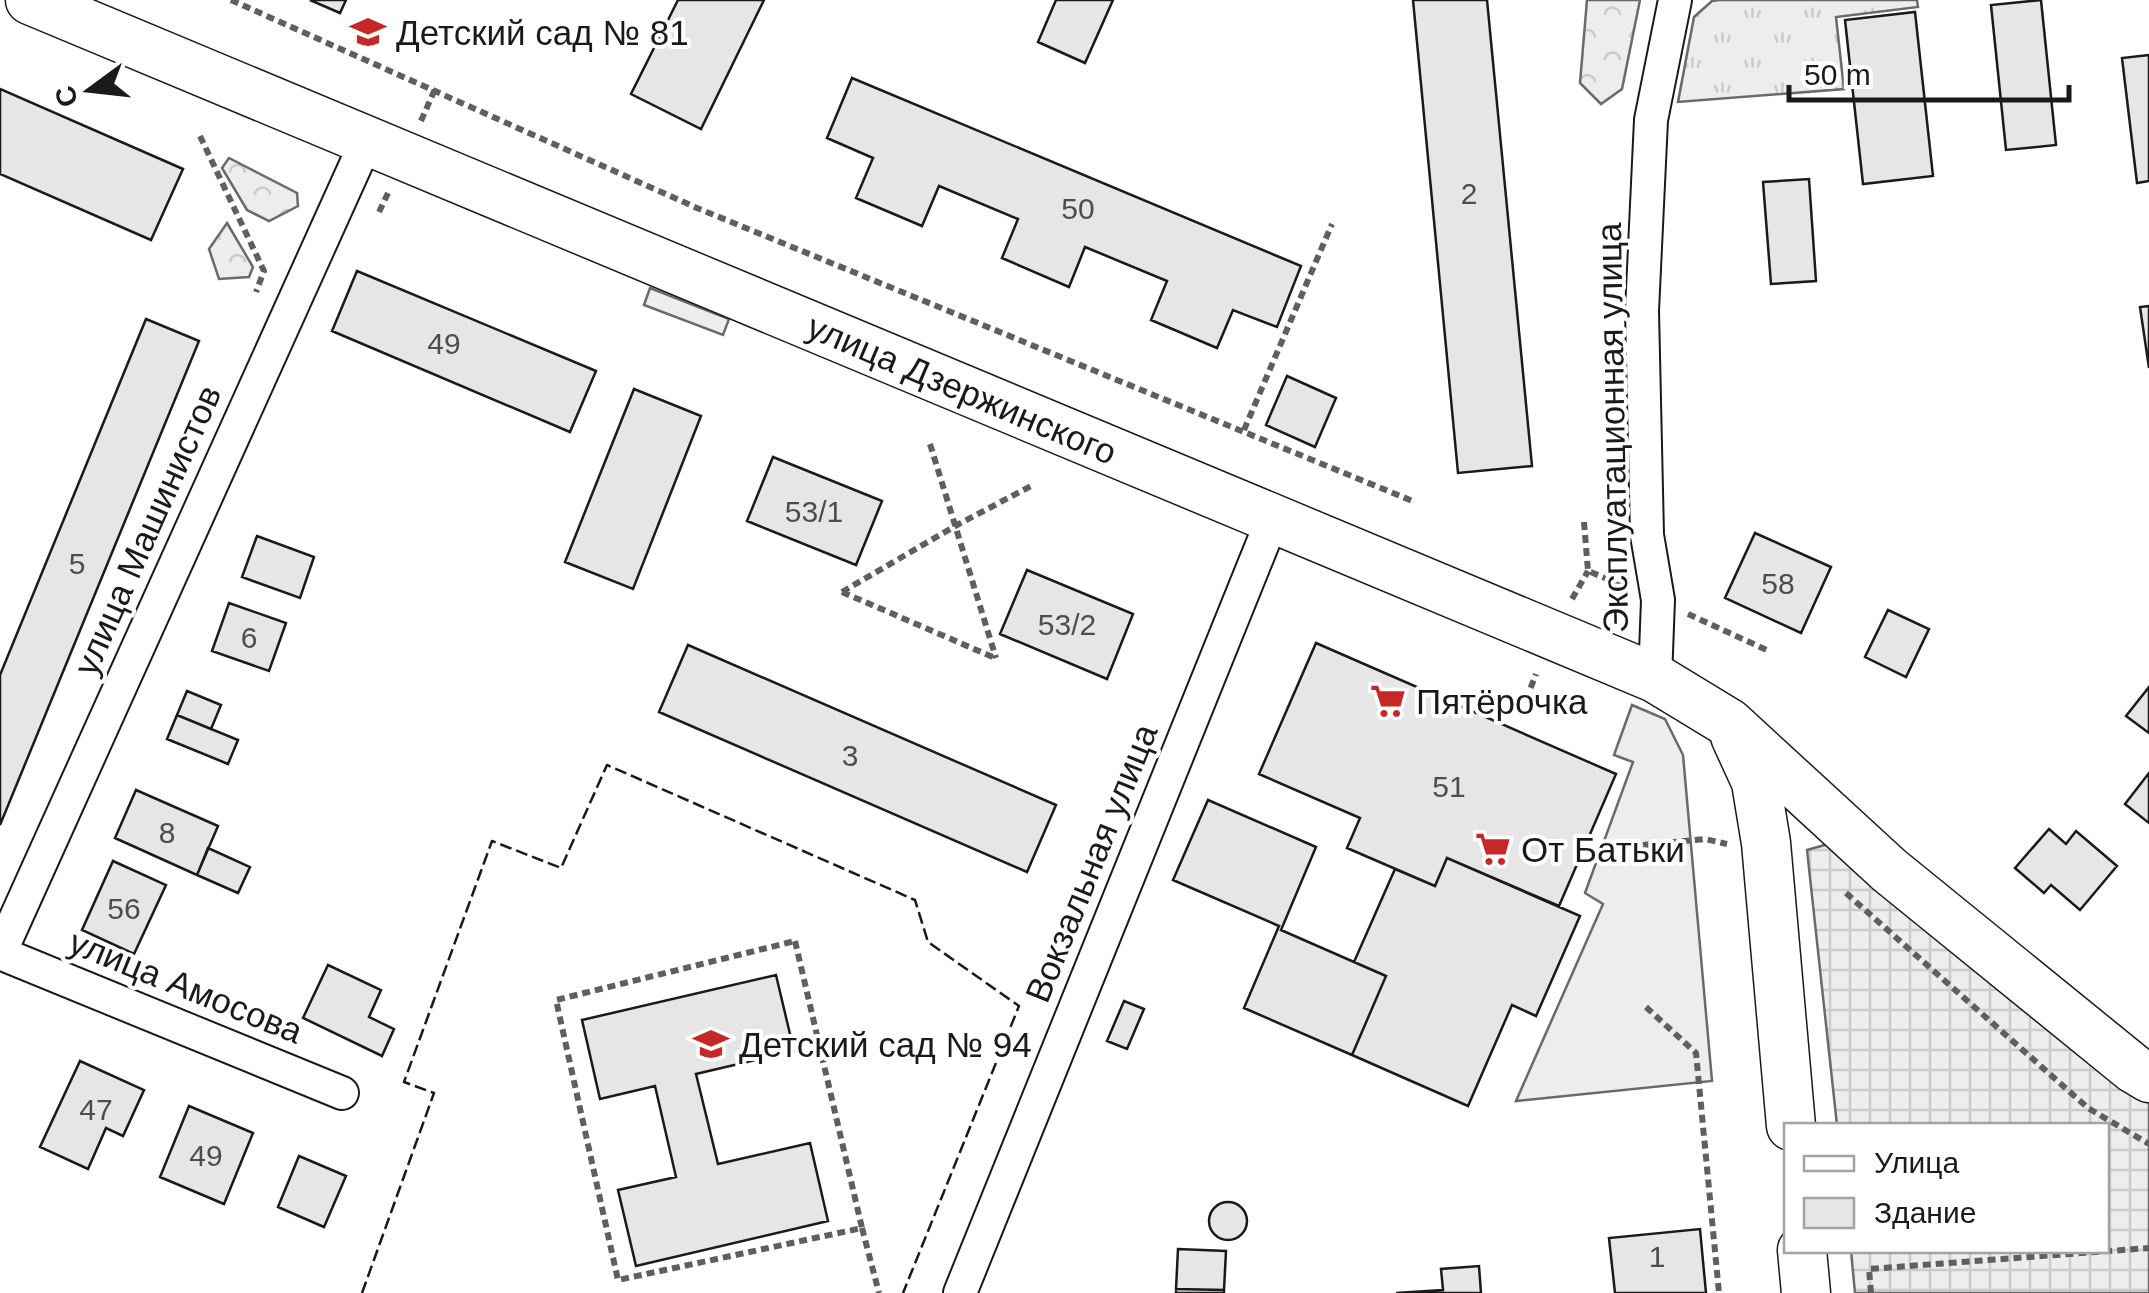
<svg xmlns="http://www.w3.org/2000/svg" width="2149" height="1293" font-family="Helvetica,sans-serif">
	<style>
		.grass { fill: url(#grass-tufts); stroke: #6a6a6a; stroke-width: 2.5 }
		.forest { fill: url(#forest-crowns); stroke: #6a6a6a; stroke-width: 2.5 }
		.pitch { fill: #ededed; stroke: #6a6a6a; stroke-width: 2.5 }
		.plaza { fill: url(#plaza-grid); stroke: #6a6a6a; stroke-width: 2.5 }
		.building { fill: #e6e6e6; stroke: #1a1a1a; stroke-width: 2.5 }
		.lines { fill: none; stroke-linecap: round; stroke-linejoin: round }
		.street-casing { stroke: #1a1a1a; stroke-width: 36 }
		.secondary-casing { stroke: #1a1a1a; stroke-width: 51 }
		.path { stroke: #5f5f5f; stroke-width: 6; stroke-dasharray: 8 5; stroke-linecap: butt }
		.street { stroke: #fff; stroke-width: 32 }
		.secondary { stroke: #fff; stroke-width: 48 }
		.fence { stroke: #1a1a1a; stroke-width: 2.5; stroke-dasharray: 12 5; stroke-linecap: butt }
		.labels { text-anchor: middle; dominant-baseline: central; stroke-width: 8; stroke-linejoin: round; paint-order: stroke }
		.number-label { font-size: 30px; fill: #4d4d4d }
		.poi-label { font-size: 35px; fill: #1a1a1a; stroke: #fff; text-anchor: start }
		.street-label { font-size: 35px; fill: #1a1a1a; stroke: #fff }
	</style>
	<defs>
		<pattern id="grass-tufts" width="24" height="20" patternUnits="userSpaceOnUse" patternTransform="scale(2.5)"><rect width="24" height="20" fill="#ededed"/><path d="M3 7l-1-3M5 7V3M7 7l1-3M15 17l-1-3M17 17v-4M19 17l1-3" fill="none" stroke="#cbcbcb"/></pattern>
		<pattern id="forest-crowns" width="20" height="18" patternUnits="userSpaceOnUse" patternTransform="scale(2.5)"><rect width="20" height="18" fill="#ededed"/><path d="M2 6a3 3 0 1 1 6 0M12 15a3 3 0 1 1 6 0" fill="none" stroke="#cbcbcb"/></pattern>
		<pattern id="plaza-grid" width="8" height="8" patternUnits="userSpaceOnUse" patternTransform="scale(2.5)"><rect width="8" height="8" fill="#ededed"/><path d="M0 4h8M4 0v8" fill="none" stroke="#cbcbcb"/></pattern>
	</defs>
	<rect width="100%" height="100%" fill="#fff"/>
	<path class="grass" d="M1719 0H1917L1918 7 1836 17 1844 89 1678 102 1694 17 1712 1Z"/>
	<path class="forest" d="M1587 0H1640L1622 89 1601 104 1580 83Z
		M229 158 297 193 298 206 269 221 247 210 222 168Z
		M227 223 253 267 249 277 219 279 209 249Z"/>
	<path class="pitch" d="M650 288 729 319 723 335 644 305Z
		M1632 705 1665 719 1683 755 1712 1081 1516 1101 1603 904 1585 893 1633 762 1614 755Z"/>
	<path class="plaza" d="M1832 843 1994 986 2149 1100V1293H1855L1851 1251 2106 1250V1126L1837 1125 1807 850Z"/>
	<path class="building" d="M310 0H346L340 13Z
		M678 0H764L701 129 631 94Z
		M1056 0H1113L1085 63 1038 42Z
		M1413 0H1487L1532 466 1458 473Z
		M2041 0 2056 145 2006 150 1991 5Z
		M1915 12 1933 176 1863 184 1845 20Z
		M2149 55V181L2137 183 2122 58Z
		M852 78 1301 266 1277 327 1233 310 1217 348 1151 320 1167 281 1085 247 1069 287 1002 258 1018 219 939 186 922 226 856 198 873 158 827 138Z
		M0 89 183 169 151 240 0 174Z
		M1809 179 1816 281 1771 284 1763 182Z
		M357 271 596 371 570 432 332 331Z
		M2149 306V368L2140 307Z
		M146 319 199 341 0 825V675Z
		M1287 376 1336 398 1315 447 1266 425Z
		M634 389 701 416 633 589 565 562Z
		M773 457 882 501 856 565 747 521Z
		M1755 533 1831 567 1801 633 1725 598Z
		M257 536 314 557 300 598 242 577Z
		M1027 570 1133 614 1107 679 1000 634Z
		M229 603 286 623 269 671 212 651Z
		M1888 610 1929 629 1906 677 1865 657Z
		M1316 643 1616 774 1559 906 1447 858 1435 886 1347 848 1360 818 1259 774Z
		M688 645 1056 805 1027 872 659 712Z
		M2149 687V733L2126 716Z
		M187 691 221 705 211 729 177 715Z
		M177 715 238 740 228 764 167 739Z
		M2149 773V823L2125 804Z
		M136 790 218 826 197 875 115 838Z
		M1208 800 1316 847 1281 930 1386 976 1352 1055 1244 1008 1279 926 1173 880Z
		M2049 829 2066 844 2076 831 2117 866 2080 910 2051 885 2044 893 2015 868Z
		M208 848 250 867 238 893 197 875Z
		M1447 858 1580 916 1536 1016 1512 1005 1468 1106 1352 1055 1386 976 1354 962 1395 869 1435 886Z
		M113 861 166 885 134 954 82 930Z
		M328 965 381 990 369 1017 394 1029 382 1056 303 1018Z
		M776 975 794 1051 696 1074 718 1164 810 1143 828 1221 636 1266 618 1190 676 1177 655 1086 600 1099 582 1020Z
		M1124 1001 1144 1009 1127 1049 1107 1041Z
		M80 1061 144 1090 123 1136 106 1128 88 1169 40 1147Z
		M189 1106 253 1133 224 1204 160 1177Z
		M299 1156 346 1176 324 1227 278 1207Z
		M1209 1221a19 19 0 1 1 38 0a19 19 0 1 1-38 0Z
		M1700 1229 1706 1293H1615L1609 1238Z
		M1178 1249 1226 1251 1224 1290 1176 1289Z
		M1479 1266 1481 1293H1396L1443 1290 1441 1269Z
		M1176 1289 1224 1290V1293H1176Z"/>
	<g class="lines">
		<defs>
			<path id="street" d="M1655 678 1658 600 1647 535 1642 311 1651 120 1675 0
				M342 1093 0 953 367 140
				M960 1293 1273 518"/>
			<path id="secondary" d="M30 0 1655 678 1729 723 1889 870 2134 1069 2149 1078
				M1735 736 1756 782 1766 843 1791 1126
				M1802 1250 1806 1293"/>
		</defs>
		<use href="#street" class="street-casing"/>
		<use href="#secondary" class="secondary-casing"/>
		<path class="path" d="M231 0 697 208 1415 502
			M421 121 435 89
			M200 136 264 271 256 292
			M379 212 389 191
			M1244 430 1332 224
			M930 444 996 658
			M1584 522 1588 571 1622 585
			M842 592 957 525 1031 486
			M842 592 995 658
			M1572 599 1588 571
			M1688 614 1769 651
			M1526 700 1536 674
			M1643 845 1705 839 1727 844
			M1846 893 2088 1108 2149 1144
			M795 941 862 1228 618 1280 556 1000Z
			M1646 1007 1696 1053 1719 1293
			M862 1228 879 1293
			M1871 1293 1869 1269 2149 1248"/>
		<use href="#street" class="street"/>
		<use href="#secondary" class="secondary"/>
		<path class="fence" d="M362 1293 434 1093 404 1082 492 841 561 868 607 765 915 900 928 942 1019 1006 903 1293"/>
	</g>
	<defs>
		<symbol id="school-bare" viewBox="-9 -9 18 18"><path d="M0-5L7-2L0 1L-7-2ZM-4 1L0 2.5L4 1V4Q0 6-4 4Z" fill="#c62828" stroke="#fff" stroke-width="2.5" paint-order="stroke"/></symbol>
		<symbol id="supermarket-bare" viewBox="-9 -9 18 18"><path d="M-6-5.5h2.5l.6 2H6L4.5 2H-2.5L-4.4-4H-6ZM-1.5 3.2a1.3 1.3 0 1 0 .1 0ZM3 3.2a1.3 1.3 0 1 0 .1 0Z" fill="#c62828" stroke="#fff" stroke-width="2.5" paint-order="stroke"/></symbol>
	</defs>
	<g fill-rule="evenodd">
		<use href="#school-bare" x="343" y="7" width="50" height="50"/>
		<use href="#supermarket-bare" x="1363" y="676" width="50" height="50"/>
		<use href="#supermarket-bare" x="1468" y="824" width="50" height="50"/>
		<use href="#school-bare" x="686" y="1019" width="50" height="50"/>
	</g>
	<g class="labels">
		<g class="number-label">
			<text x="1469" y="193">2</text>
			<text x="1078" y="208">50</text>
			<text x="444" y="343">49</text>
			<text x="814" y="511">53/1</text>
			<text x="77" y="563">5</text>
			<text x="1778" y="583">58</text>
			<text x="1067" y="624">53/2</text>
			<text x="249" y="637">6</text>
			<text x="850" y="755">3</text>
			<text x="1449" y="786">51</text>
			<text x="167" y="832">8</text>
			<text x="124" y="908">56</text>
			<text x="96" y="1109">47</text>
			<text x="206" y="1155">49</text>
			<text x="1657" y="1256">1</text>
		</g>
		<g class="poi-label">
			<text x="396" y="32">Детский сад № 81</text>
			<text x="1416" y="701">Пятёрочка</text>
			<text x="1521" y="849">От Батьки</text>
			<text x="739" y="1044">Детский сад № 94</text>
		</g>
		<g class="street-label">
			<text transform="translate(962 389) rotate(23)">улица Дзержинского</text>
			<text transform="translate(1612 428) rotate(-91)">Эксплуатационная улица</text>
			<text transform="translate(147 530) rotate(-66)">улица Машинистов</text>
			<text transform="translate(1091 863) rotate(-68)">Вокзальная улица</text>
			<text transform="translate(186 986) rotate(22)">улица Амосова</text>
		</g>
	</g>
	<rect x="1784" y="1123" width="325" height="130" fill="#ffffff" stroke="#a3a3a3" stroke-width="2.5"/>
	<rect x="1804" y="1156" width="50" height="15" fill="#ffffff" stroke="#a3a3a3" stroke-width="2.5"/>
	<text x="1874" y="1173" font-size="30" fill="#1a1a1a">Улица</text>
	<rect x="1804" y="1198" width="50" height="30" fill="#e6e6e6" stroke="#a3a3a3" stroke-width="2.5"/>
	<text x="1874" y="1223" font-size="30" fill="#1a1a1a">Здание</text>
	<g transform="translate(90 90) rotate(255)" stroke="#ffffff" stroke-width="8" paint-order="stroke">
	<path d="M0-8L18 38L0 25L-18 38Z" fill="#1a1a1a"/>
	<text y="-15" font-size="28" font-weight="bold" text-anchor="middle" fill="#1a1a1a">С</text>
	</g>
	<path d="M1789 85v15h280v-15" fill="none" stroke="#1a1a1a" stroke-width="5"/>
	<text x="1804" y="85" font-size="30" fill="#1a1a1a" stroke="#ffffff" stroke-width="8" paint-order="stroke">50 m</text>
</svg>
